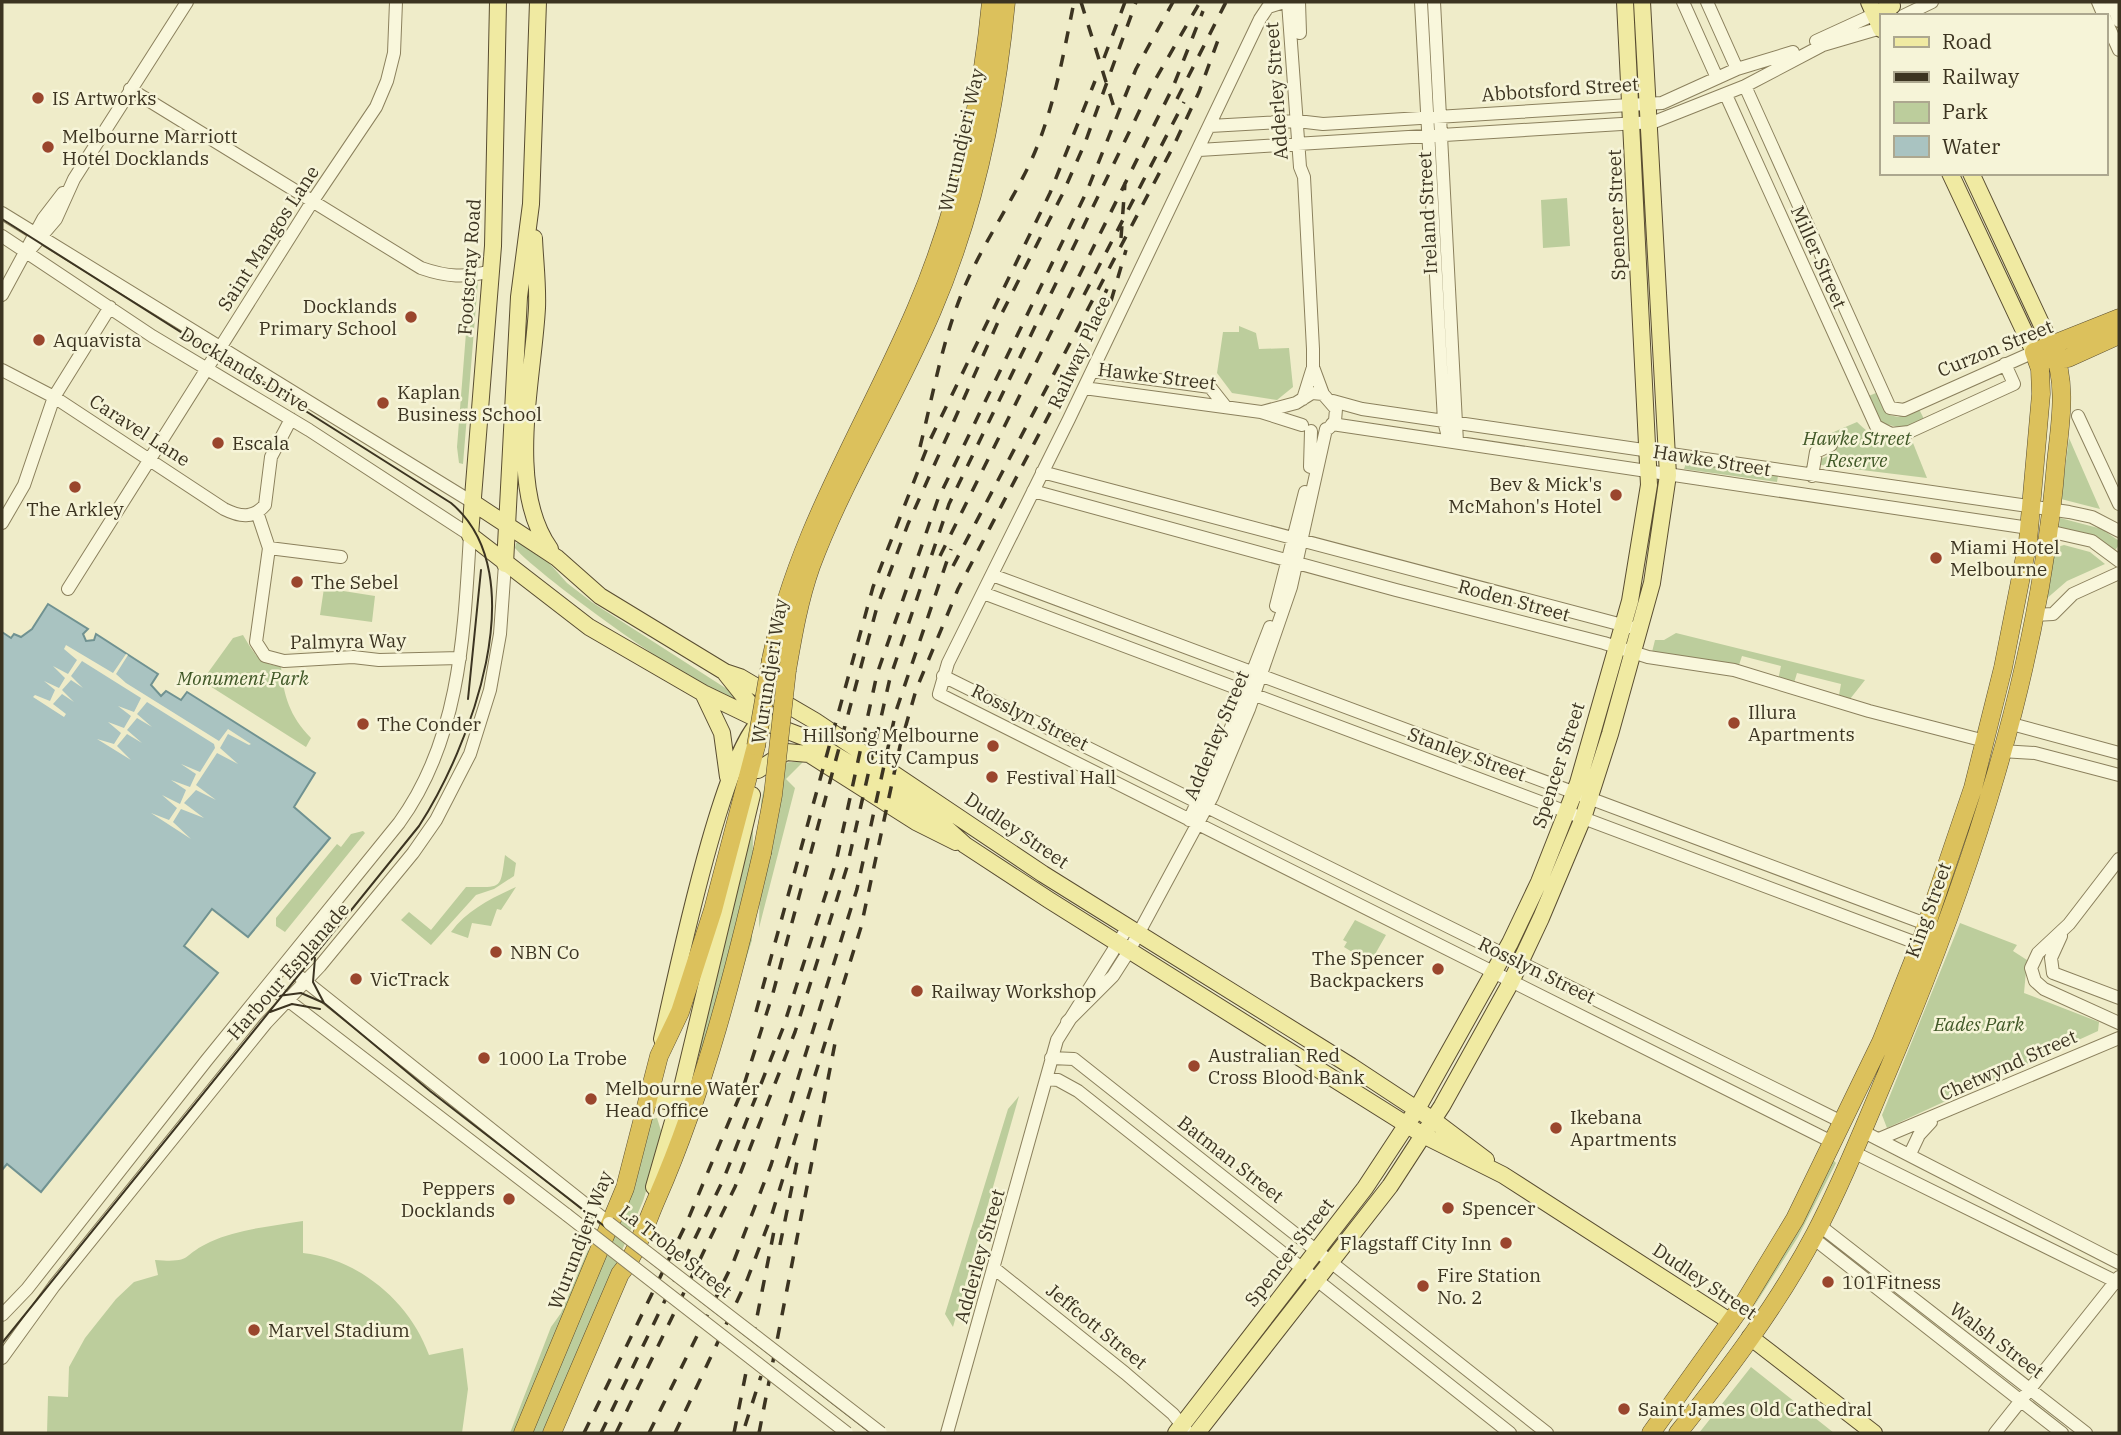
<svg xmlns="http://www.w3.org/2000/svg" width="2121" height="1435" font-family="'IBM Plex Serif',serif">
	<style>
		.green { fill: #bccd9c }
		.water { fill: #a9c3c1; stroke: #709291; stroke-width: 2 }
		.pier { fill: #efecc9 }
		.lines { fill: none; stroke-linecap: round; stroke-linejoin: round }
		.minor-casing { stroke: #8b805d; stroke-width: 14 }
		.major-casing { stroke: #594d31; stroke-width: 18 }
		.highway-casing { stroke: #594d31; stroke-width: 19 }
		.minor { stroke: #f9f7dc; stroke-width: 12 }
		.major { stroke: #f0eaa2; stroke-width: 16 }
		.highway { stroke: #dcc15c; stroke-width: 18 }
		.tram { stroke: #3c3421; stroke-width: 2 }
		.rail { stroke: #3c3421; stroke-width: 3.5; stroke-dasharray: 12 12; stroke-linecap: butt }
		.minor-bridge-casing { stroke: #8b805d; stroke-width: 14; stroke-linecap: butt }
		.highway-bridge-casing { stroke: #594d31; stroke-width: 19; stroke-linecap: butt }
		.minor-bridge { stroke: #f9f7dc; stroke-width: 12 }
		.highway-bridge { stroke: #dcc15c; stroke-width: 18 }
		.poi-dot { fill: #9a462d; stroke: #f6f4d8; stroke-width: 2.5 }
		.labels { text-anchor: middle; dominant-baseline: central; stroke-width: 5; stroke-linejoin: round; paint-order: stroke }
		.street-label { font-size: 19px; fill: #3c3421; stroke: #f6f4d8 }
		.poi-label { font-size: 19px; fill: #3c3421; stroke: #f6f4d8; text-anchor: start }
		.park-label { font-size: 19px; font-style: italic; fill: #405827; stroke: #f6f4d8 }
	</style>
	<rect width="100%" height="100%" fill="#efecc9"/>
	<path class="green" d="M1567 198 1570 246 1543 248 1541 200Z
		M478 281 463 464 459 463 457 447 470 282Z
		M1239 326 1256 333 1259 349 1289 348 1293 387 1277 400 1232 393 1217 373 1223 332H1239Z
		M1876 393 1889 415 1898 417 1919 409 1924 419 1902 428 1880 423 1866 397Z
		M1857 422C1874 439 1890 445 1913 443L1927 478 1821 465V459L1837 452 1829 434Z
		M2069 438 2096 500 2100 509 2061 499Z
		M1686 463 1778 476 1777 482 1684 469Z
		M2060 518 2102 529 2119 541V545L2115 550 2089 534 2059 527Z
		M516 543H523L541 554 567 583 593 603 727 689 734 698C707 698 537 575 515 548Z
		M2064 545 2090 552 2105 564 2067 581 2045 600 2054 548Z
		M324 588 375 596 372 622 320 615Z
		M1676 633 1865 680 1850 699 1839 695 1841 684 1797 673 1794 683 1778 680 1781 666 1742 656 1738 668 1711 660 1652 652 1655 640H1664Z
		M243 635C253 652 260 666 281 666 283 695 290 717 311 738L306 747 202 681 233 638Z
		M803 762 786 779 795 788 759 928 761 802C766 776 774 759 803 762Z
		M753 827 752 940 741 975 702 1053H697Z
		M363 831 365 833 285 932 276 926V918L337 844 341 847 351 834Z
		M505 855 516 863 514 876 494 889 476 895 431 945 401 920 409 912 431 930 466 887C503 887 500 890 505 855Z
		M516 887 501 910 497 909 491 926 472 923 468 938 451 932C467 910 492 898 516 887Z
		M1355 920 1386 935 1370 963 1344 947 1347 942 1343 940Z
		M1960 923 2017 945 2013 951 2027 960 2024 993 2099 1022 2098 1031 1887 1128 1882 1115Z
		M1019 1096 953 1327 945 1314 1008 1109Z
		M657 1118 663 1137 643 1201 544 1433H531L652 1119Z
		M1833 1160 1836 1163 1798 1237 1753 1308Z
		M303 1221V1253C359 1259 410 1302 429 1355L463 1348 468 1389 462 1433H47L48 1396 68 1397 69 1367 85 1338 116 1299 134 1282 158 1275 155 1260C194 1263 180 1256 210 1242 238 1229 273 1226 303 1221Z
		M588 1250 593 1254 517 1433H510L551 1327 561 1313Z
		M1751 1367 1834 1433H1699Z"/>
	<path class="water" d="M48 604 88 629 83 634 86 641 94 640 96 634 158 674 151 685 161 696 166 691 181 700 187 692 315 773 294 807 330 838 248 937 212 909 184 946 218 973 41 1192 7 1164 2 1170V632L11 638 14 634 21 637 32 629Z"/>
	<path class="pier" d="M66 645 113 673 126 654 128 655 116 674 126 683 219 741 228 729 251 744 249 745 228 734 220 748 238 764 217 753 196 785 216 800 196 790 184 803 204 818 181 809 173 822 191 839 151 813 169 820 177 808 162 795 180 804 186 790 171 780 190 787 196 774 181 764 200 772 215 748 214 744 147 702 137 714 152 727 137 718 127 730 142 743 127 734 117 746 131 760 97 739 114 744 121 733 108 722 124 728 131 716 118 706 134 712 141 698 82 661 71 676 83 688 71 680 62 690 74 702 62 694 53 704 66 714 64 717 33 697 35 695 50 701 55 690 44 681 59 688 65 678 53 666 68 674 77 660 64 649Z"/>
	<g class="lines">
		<defs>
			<path id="minor" d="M1284 2 1268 7 1260 19 1069 419 948 663 939 694 1834 1143
				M1288 2 1300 167 1304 177 1313 349V367L1303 399
				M1299 2 1300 33
				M1421 2 1444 421 1449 441
				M1434 2 1457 442
				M1683 2 1717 78
				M1707 2 1737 69
				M2098 2 2104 16
				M2111 2 2119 21
				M1903 16 1932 2
				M2105 19 2119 50
				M1816 41 1875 14
				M1745 86 1890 408 1904 410 2034 352
				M130 89 421 268C447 277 465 278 491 271
				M1726 95 1876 426 1891 434 1909 432 2014 384 2005 364
				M1210 126 1297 121 1323 124 1662 103 1737 69 1793 52
				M1199 150 1654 122 1745 86 1823 45 1881 28
				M2 213 472 502
				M2 236 152 336 309 430 470 535C464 635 460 739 399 823L206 1061 27 1289 2 1315
				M27 253 56 219 74 179 187 2
				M2 295 43 219 63 193
				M1313 367 1323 394
				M2 370 54 397 224 509C240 517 253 519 265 505L271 457 291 419
				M1092 371 1210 387 1225 406
				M1084 388 1261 412 1302 425
				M1333 401 1362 409 2069 512 2092 517 2119 531
				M1262 412 1296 403 1312 393 1323 394 1336 409 1335 421 1329 428
				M2078 416 2119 504
				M1332 424 2029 528
				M1310 467 1311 431
				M1042 472 1630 627
				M1812 476 1816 452 1831 445
				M1033 491 1396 590 1604 643 1648 657 1734 670 1869 711 1985 741
				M257 512 269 548 256 642 265 656 284 661 353 657 379 660 460 658
				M2 523 24 485 54 397 110 307
				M2048 531 2092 541 2119 561
				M269 548 341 557
				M992 575 1934 927
				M68 589 312 202 376 107 387 81 394 53 396 2
				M983 593 1927 947
				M1276 606 1305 492
				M2034 615 2053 614 2073 594 2119 573
				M943 676 1842 1122
				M2008 723 2119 753
				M2001 751 2035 753 2119 775
				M1189 820 1225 743 1270 627
				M2119 859 2069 924 2038 953 2031 968 2035 981 2044 989 2119 1023
				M285 965 609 1223
				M2053 973 2119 998
				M2053 973 2051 958 2061 936
				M268 985 567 1215
				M1067 1022 1113 976 1129 951 1212 797 1249 709 1291 587 1326 429
				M1051 1058 1074 1059 1547 1433
				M1047 1079 1058 1080 1078 1091 1510 1433
				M1862 1131 2119 1263
				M1879 1139 2119 1038
				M1853 1152 2119 1283
				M1910 1154 1919 1135 1931 1122
				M1819 1225 2086 1433
				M1813 1238 2062 1433
				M995 1269 1125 1373 1173 1414 1188 1433
				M2 1358 54 1286 266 1023 320 966 413 853 436 820 470 754 490 690 500 634 505 564
				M947 1433 1057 1040 1128 927
				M1995 1433 2119 1277"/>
			<path id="major" d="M498 2 493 246 470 535 589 627 703 693 759 720 809 739 899 793 935 818 965 845 1049 900 1423 1135 1503 1175 1731 1322
				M1869 2 1881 29
				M1875 14 1892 6
				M1950 173 2034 352
				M1971 173 2052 347
				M534 238C535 262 538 285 537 308 533 381 506 487 550 549
				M472 502 557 558 600 596 725 672 740 677 815 721 1043 874 1351 1066 1433 1120 1486 1160
				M505 564 519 297 531 204 538 2
				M726 674 754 709 759 721
				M703 693 722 733 728 777
				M758 770 786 752 809 754 916 822 956 842
				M662 1039C674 987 725 737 765 718
				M649 1097 678 1104
				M654 1187 678 1104 752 795
				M1750 1337 1874 1433
				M1176 1433 1365 1188 1417 1109 1510 943 1539 882 1578 783 1630 601 1649 485 1625 2
				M1197 1433 1390 1186 1442 1106 1511 982 1541 918 1583 818 1610 734 1652 583 1668 475 1642 2"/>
			<path id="highway" d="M2047 359 2068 358 2119 335
				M771 660C796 534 866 426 916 309 958 211 981 107 991 2
				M787 670C793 635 799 600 811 566 844 478 895 398 932 311 974 213 996 108 1006 2
				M523 1433 625 1188 659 1056 680 1012 713 910 756 746
				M552 1433 620 1274C637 1253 646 1223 657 1198 705 1088 735 969 762 853
				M1651 1433 1744 1303 1795 1219 1881 1042 1920 944 1973 788 2003 668 2028 541 2041 394 2040 369 2034 352 2119 318
				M1678 1433C1728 1370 1777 1306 1815 1234 1842 1183 1864 1127 1887 1073 1969 880 2039 673 2056 463 2060 424 2068 384 2052 347"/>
		</defs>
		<use href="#minor" class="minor-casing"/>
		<use href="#major" class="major-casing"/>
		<use href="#highway" class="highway-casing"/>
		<use href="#minor" class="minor"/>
		<use href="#major" class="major"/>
		<use href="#highway" class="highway"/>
		<path class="tram" d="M2 219 451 503C537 575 469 749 419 826L2 1343
			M468 699 481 570
			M315 958 313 982 324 1003
			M278 996 301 993 324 1003 430 1091 871 1433
			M270 1012 292 1004 320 1009"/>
		<path class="rail" d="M1081 2 1117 117
			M1104 58 1125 2
			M1177 99 1226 2
			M1121 238 1125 183
			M1084 295 1184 102
			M1111 301 1126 250
			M920 447C933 395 942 342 962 293 981 246 1010 206 1031 161 1054 110 1063 56 1074 2
			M940 556 1173 87 1203 11
			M953 566 1174 145 1199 92 1221 32
			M756 1012 873 587 930 440 1050 193 1095 81
			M780 1245 797 1162
			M745 1426 761 1376
			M584 1433 687 1222 743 1088 773 993 877 607 908 524 1002 313 1062 195 1085 143 1136 2
			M601 1433 724 1178 783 1028 836 862 877 674 938 499 1087 191 1136 69 1173 2
			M616 1433 735 1187 795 1032 847 867 890 678 949 504 1151 87 1200 2
			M649 1433 733 1263 771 1165 857 889 896 711 951 549
			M675 1433 747 1280 771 1217 861 927 900 746 916 690 958 589 1062 390 1107 289
			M734 1433 774 1231
			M759 1433 836 1038"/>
		<defs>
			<path id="minor-bridge" d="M567 1215 847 1433
				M609 1223 881 1433"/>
			<path id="highway-bridge" d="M756 746 771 660
				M762 853 773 795 787 670"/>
		</defs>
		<use href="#minor-bridge" class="minor-bridge-casing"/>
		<use href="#highway-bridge" class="highway-bridge-casing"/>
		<use href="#minor-bridge" class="minor-bridge"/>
		<use href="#highway-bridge" class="highway-bridge"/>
	</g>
	<g class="poi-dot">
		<circle cx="38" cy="98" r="7"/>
		<circle cx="48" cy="147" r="7"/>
		<circle cx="411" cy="317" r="7"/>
		<circle cx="39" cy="340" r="7"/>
		<circle cx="383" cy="403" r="7"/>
		<circle cx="218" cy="443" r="7"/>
		<circle cx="75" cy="487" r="7"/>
		<circle cx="1616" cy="495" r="7"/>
		<circle cx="1936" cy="558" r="7"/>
		<circle cx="297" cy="582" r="7"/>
		<circle cx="1734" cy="723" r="7"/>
		<circle cx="363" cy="724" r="7"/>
		<circle cx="993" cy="746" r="7"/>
		<circle cx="992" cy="777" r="7"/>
		<circle cx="496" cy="952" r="7"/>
		<circle cx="1438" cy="969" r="7"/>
		<circle cx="356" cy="979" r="7"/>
		<circle cx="917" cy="991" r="7"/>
		<circle cx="484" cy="1058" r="7"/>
		<circle cx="1194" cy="1066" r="7"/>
		<circle cx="591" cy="1099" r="7"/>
		<circle cx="1556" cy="1128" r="7"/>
		<circle cx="509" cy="1199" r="7"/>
		<circle cx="1448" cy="1208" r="7"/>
		<circle cx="1506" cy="1243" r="7"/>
		<circle cx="1828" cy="1282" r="7"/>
		<circle cx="1423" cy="1286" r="7"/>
		<circle cx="254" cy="1330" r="7"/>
		<circle cx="1624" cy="1409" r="7"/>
	</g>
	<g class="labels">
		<g class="street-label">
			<text transform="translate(1560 89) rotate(-4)">Abbotsford Street</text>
			<text transform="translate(1276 91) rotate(-94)">Adderley Street</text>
			<text transform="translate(961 140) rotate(-77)">Wurundjeri Way</text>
			<text transform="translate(1427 213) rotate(-93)">Ireland Street</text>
			<text transform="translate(1616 215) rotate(-92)">Spencer Street</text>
			<text transform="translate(268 238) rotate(-57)">Saint Mangos Lane</text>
			<text transform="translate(1819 257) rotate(66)">Miller Street</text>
			<text transform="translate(469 267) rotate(-86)">Footscray Road</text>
			<text transform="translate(1995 348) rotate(-22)">Curzon Street</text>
			<text transform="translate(1079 352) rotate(-65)">Railway Place</text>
			<text transform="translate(245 369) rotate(31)">Docklands Drive</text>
			<text transform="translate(1157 376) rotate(7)">Hawke Street</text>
			<text transform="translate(140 430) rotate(33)">Caravel Lane</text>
			<text transform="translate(1712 460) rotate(9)">Hawke Street</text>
			<text transform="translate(1514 600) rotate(15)">Roden Street</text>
			<text transform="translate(348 641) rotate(-1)">Palmyra Way</text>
			<text transform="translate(769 671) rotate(-81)">Wurundjeri Way</text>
			<text transform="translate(1030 717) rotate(26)">Rosslyn Street</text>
			<text transform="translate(1216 735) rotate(-67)">Adderley Street</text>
			<text transform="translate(1467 754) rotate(20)">Stanley Street</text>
			<text transform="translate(1558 765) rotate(-72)">Spencer Street</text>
			<text transform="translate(1017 830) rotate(34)">Dudley Street</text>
			<text transform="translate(1928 910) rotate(-70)">King Street</text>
			<text transform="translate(1537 970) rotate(26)">Rosslyn Street</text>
			<text transform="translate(288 971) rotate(-49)">Harbour Esplanade</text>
			<text transform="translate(2008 1065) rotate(-24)">Chetwynd Street</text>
			<text transform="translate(1231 1159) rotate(38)">Batman Street</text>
			<text transform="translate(580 1240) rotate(-69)">Wurundjeri Way</text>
			<text transform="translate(676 1251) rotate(38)">La Trobe Street</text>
			<text transform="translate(1289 1252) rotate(-52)">Spencer Street</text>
			<text transform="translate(979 1256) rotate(-74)">Adderley Street</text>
			<text transform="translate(1705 1281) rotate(34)">Dudley Street</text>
			<text transform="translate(1097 1326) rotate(39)">Jeffcott Street</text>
			<text transform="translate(1997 1340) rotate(37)">Walsh Street</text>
		</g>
		<g class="poi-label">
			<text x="52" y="98">IS Artworks</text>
			<text x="62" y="136">Melbourne Marriott<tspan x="62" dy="22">Hotel Docklands</tspan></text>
			<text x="397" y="306" text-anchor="end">Docklands<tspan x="397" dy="22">Primary School</tspan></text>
			<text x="53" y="340">Aquavista</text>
			<text x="397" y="392">Kaplan<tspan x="397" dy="22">Business School</tspan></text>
			<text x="232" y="443">Escala</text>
			<text x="1602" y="484" text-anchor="end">Bev &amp; Mick's<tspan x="1602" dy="22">McMahon's Hotel</tspan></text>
			<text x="75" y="509" text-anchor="middle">The Arkley</text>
			<text x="1950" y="547">Miami Hotel<tspan x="1950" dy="22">Melbourne</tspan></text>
			<text x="311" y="582">The Sebel</text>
			<text x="1748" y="712">Illura<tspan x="1748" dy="22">Apartments</tspan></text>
			<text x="377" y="724">The Conder</text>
			<text x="979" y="735" text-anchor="end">Hillsong Melbourne<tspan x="979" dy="22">City Campus</tspan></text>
			<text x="1006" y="777">Festival Hall</text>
			<text x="510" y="952">NBN Co</text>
			<text x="1424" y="958" text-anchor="end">The Spencer<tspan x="1424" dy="22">Backpackers</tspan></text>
			<text x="370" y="979">VicTrack</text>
			<text x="931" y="991">Railway Workshop</text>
			<text x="1208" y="1055">Australian Red<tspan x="1208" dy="22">Cross Blood Bank</tspan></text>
			<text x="498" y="1058">1000 La Trobe</text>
			<text x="605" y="1088">Melbourne Water<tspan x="605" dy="22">Head Office</tspan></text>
			<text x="1570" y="1117">Ikebana<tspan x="1570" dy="22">Apartments</tspan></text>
			<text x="495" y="1188" text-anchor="end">Peppers<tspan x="495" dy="22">Docklands</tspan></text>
			<text x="1462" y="1208">Spencer</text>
			<text x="1492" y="1243" text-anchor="end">Flagstaff City Inn</text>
			<text x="1437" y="1275">Fire Station<tspan x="1437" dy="22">No. 2</tspan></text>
			<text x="1842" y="1282">101Fitness</text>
			<text x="268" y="1330">Marvel Stadium</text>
			<text x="1638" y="1409">Saint James Old Cathedral</text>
		</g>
		<g class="park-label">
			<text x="1857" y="438">Hawke Street<tspan x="1857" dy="22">Reserve</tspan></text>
			<text x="243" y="678">Monument Park</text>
			<text x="1979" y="1024">Eades Park</text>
		</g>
	</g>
	<rect width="2121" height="1435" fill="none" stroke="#3c3421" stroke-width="7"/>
	<rect x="1880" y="14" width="228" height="161" fill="#f6f4d8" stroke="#aca78f" stroke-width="2"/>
	<rect x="1894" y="37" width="35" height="10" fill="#f0eaa2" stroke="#aca78f" stroke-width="2"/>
	<text x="1942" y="49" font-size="21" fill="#3c3421">Road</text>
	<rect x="1894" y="72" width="35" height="10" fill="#3c3421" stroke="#aca78f" stroke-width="2"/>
	<text x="1942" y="84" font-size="21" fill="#3c3421">Railway</text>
	<rect x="1894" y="102" width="35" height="21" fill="#bccd9c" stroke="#aca78f" stroke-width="2"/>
	<text x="1942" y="119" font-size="21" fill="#3c3421">Park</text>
	<rect x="1894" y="136" width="35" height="21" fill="#a9c3c1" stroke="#aca78f" stroke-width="2"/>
	<text x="1942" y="154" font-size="21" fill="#3c3421">Water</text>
</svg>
